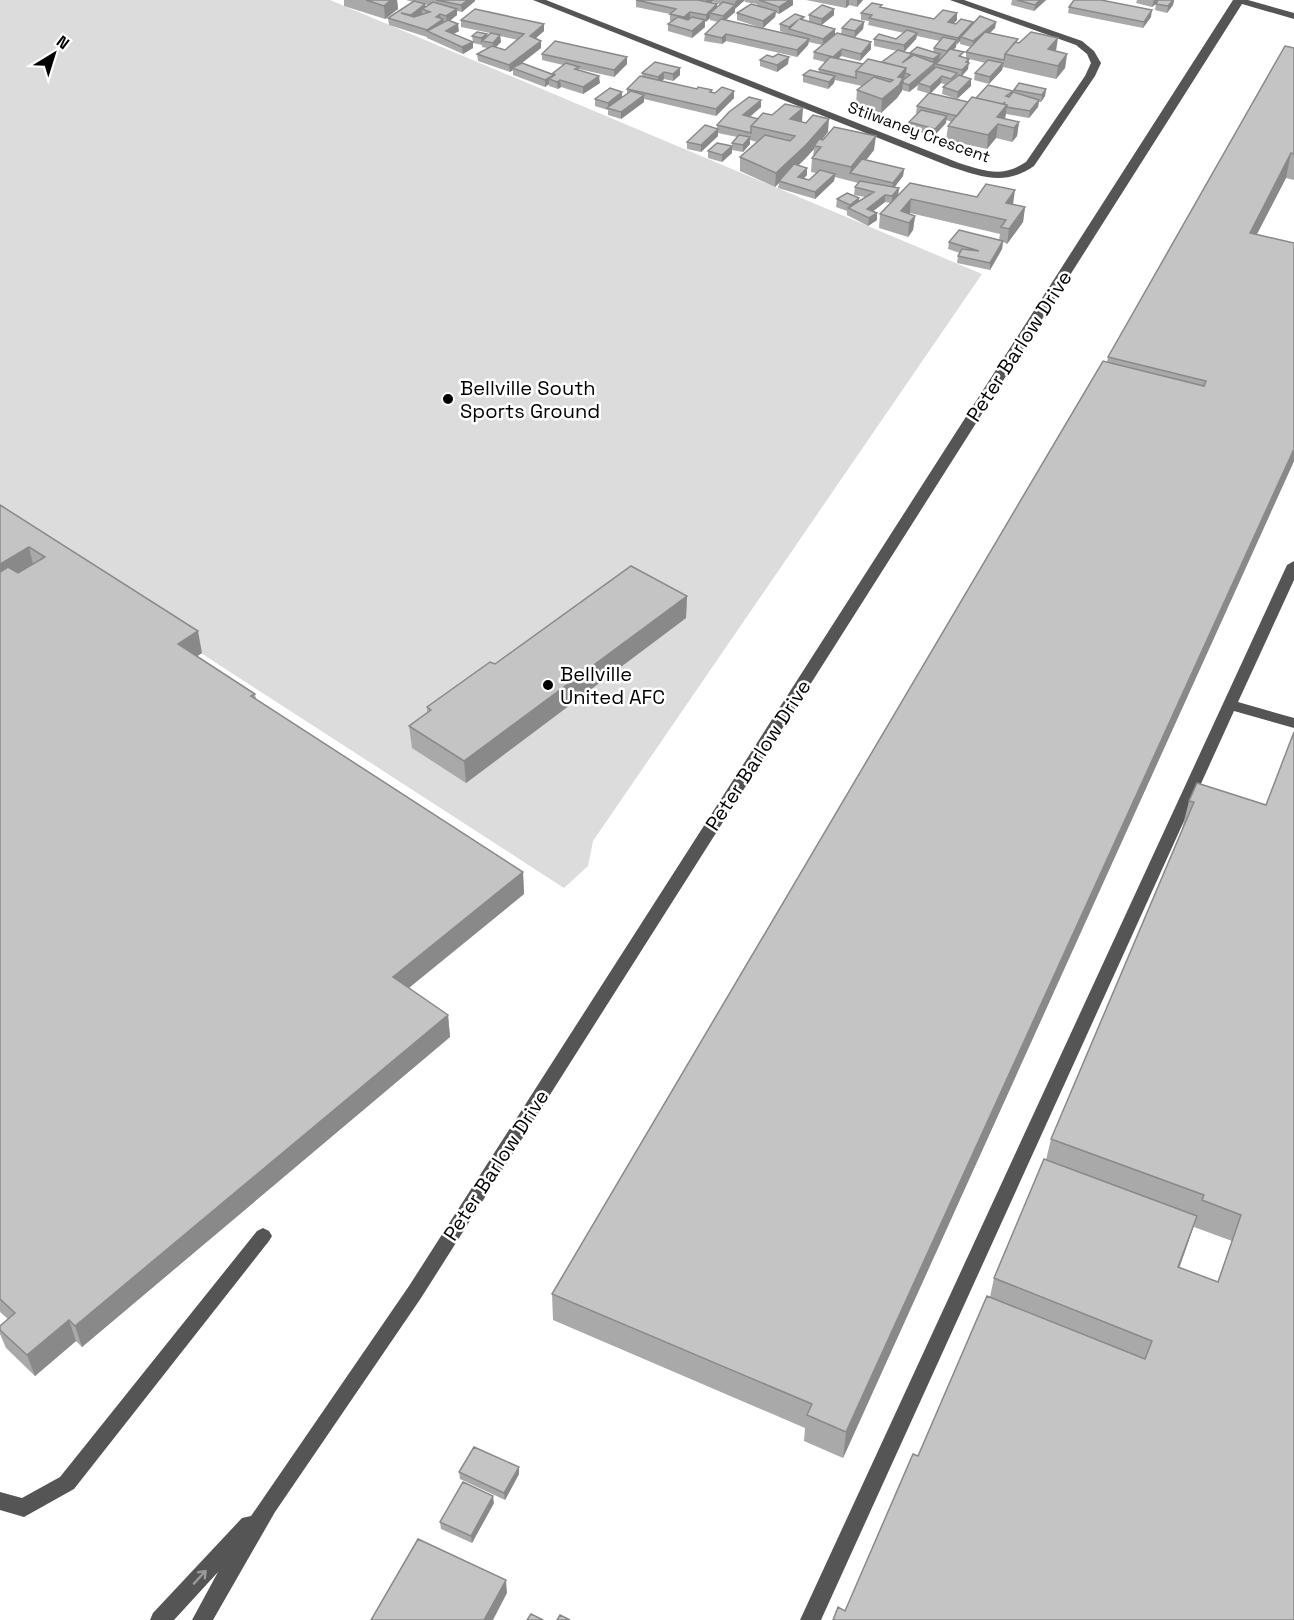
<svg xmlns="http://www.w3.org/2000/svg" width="1294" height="1620" font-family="'Space Grotesk',sans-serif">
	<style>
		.green { fill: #dcdcdc }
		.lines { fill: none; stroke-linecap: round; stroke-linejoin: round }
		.minor { fill: #555; fill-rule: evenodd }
		.wall { fill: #a9a9a9; fill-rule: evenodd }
		.shaded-wall { fill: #898989 }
		.building { fill: #c4c4c4; stroke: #898989; stroke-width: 1.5 }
		.oneway { stroke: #999 }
		.poi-dot { fill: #000; stroke: #fff; stroke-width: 2 }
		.labels { text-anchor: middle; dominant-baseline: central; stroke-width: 5; stroke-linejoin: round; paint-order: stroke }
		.far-street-label { font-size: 16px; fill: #000; stroke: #fff }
		.street-label { font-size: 20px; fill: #000; stroke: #fff }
		.poi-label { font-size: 20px; fill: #000; stroke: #fff; text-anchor: start }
	</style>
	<rect width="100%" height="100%" fill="#fff"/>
	<path class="green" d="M0 0H330L982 274 593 841 588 866 564 888 0 523Z"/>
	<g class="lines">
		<path class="minor" d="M533 0H546L959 163C985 171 1002 178 1026 162L1085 76 1091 63 1087 54 1076 45 950 0H964L1082 41 1094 51 1101 63 1095 76 1034 166C1005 186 982 177 951 167Z
			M1233 0H1248L1294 13V19L1242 4 421 1298 275 1512 213 1620H192L218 1572 174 1620H150L153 1613 242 1518 251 1516 409 1286Z
			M1294 561V580L1238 702 1294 718V728L1234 711 821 1620H800L1287 565Z
			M263 1228 269 1231 272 1236 269 1241 74 1489 24 1517 0 1510V1492L22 1498 60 1477 257 1231Z"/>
	</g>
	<path class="wall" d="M344 0H397L398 9 385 19 344 6Z
		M406 0H475V1L462 12 457 11V15L449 21 459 31 454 34 473 42 472 36 487 34V36L490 33 461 27V20L544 24V31L535 39 541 41V48L522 63 553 74V73L563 65 542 60V54L627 57V64L614 77 579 69V70L600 83 583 94 561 87 558 89 549 86V84L545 87 513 75V70L510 72 478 61 477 54 487 48 482 47V45L473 43V48L463 54 427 38V37L389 25 388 18 413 2ZM419 3 429 5 425 7ZM500 36 518 40 505 50 496 47 501 42Z
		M636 0H745L735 8V12L726 20 762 28 737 20V13L757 5V4L745 2V0H793V5L779 14 776 13 775 17 763 28 788 34 780 31V24L804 17 803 20 809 22V15L834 9V15L822 25 835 34H841L842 28 864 22 863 29 854 38 871 42V49L860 61 841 56 838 59 863 64 882 62 897 51 874 46V39H896L904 33 868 25 869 21 861 20V13L882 8 934 19 957 20 953 24H956L973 22 972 24 996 22 995 28 990 33 1017 42 1067 54 1065 68 1056 79 1003 67 1002 70 989 84 974 80 975 73 985 63 969 59 968 69 962 76 971 79V86L957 99 942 94 943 87 946 85 941 83 930 94 917 90 918 85 909 92 902 90 897 98 881 113 856 104 857 90 862 86 835 80 834 83 828 89 803 82V75L819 72V69L825 62 813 59 814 52 822 45 809 42 808 45 797 57 726 41 722 44 704 41 705 34 718 22 710 20V18L705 22V27L692 38 668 31V24L672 21H670V14L636 7ZM713 1V2L720 4 717 7V4L711 3ZM917 36 940 41 934 48 933 52 910 54 904 52 916 39ZM960 41V44L971 47 966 52V58L963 57 954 49 956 47V44Z
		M806 0H863L857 7 849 5 846 8Z
		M1012 0H1046L1034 11 1011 5Z
		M1137 0H1174L1173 5 1167 13 1155 10 1156 4 1152 7 1136 3Z
		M1069 7 1151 17 1143 28 1068 13Z
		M1294 48V180L1286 178 1257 234 1294 243V461L843 1458 804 1441 805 1428 553 1320 552 1294 1107 362 1108 357Z
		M773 57 788 64 777 72 760 66V60Z
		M655 62 680 75 673 81 664 79 662 81 697 89 712 90V92L734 98 716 116 644 99V102L621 119 608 115V110L595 106V99L622 97 627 94V89L642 76V73Z
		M1046 89 1045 96 1041 102H1039L1038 107 1029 118 1006 114 1005 119 1019 122 1017 136 1012 142 996 138 987 149 946 140 948 126 952 122 946 120V123L934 136 908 129 909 122 917 113H916L917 106 968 102 976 98 1014 93V90Z
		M761 100V107L750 117 758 119 802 122 828 132 822 140 874 150 866 160 904 169 903 176 895 187 899 188 898 195 1013 205 1025 207 1023 222 1007 244 1003 242 1002 249 990 270 957 263 958 256 960 253 948 249 949 242 999 240 1000 234 910 213 909 214 915 216 913 230 908 237 879 228 880 214 891 203 885 202 873 211 877 220 868 226 847 215V211L836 207 837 199 859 201 865 197 854 195 855 187 858 183 835 177 834 181 815 199 778 188 779 183 775 187 740 171V157L757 142 750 140V144L743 152 732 150V153L722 162 708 158V151L732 146V143L737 137 718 133V136L701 152 687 149V142L717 129V125ZM814 149 813 156 812 158 811 172 816 173 809 180 803 179 807 175V168L798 166Z
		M0 505 202 653 197 656 255 694 256 699 523 872 524 894 409 988 448 1015 450 1037 82 1347 76 1341 35 1376 6 1348 0 1334V1326L8 1319 0 1312Z
		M687 596 686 618 466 783 412 748 409 726 427 713V707L495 664Z
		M1197 783 1294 1620 845 1611 918 1456 990 1297 994 1278 1046 1160 1051 1139 1183 829H1182L1189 801ZM1195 1222 1194 1227 1232 1241 1218 1282 1179 1268Z
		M459 1472 519 1474 505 1500 460 1479Z
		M494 1503 472 1543 441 1529 440 1522Z"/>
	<path class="shaded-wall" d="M391 0H397L398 9 385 19 384 6Z
		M468 0H475V1L462 12 461 5Z
		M706 0H714L713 1 706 6Z
		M737 0H745L735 9V2Z
		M790 0H793V5L779 14V7Z
		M846 0H849V5L846 8Z
		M857 0H863L857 7Z
		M1040 0H1046L1034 11 1035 5Z
		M1154 0H1158V2L1152 7Z
		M1173 0H1174L1173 5 1167 13 1168 6Z
		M425 4 426 10 422 9V14L412 21 411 15Z
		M717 4V11L710 13V18L706 22V15Z
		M735 5V12L722 23 723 16Z
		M457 9V15L447 23 446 16Z
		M834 9V15L821 25 822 19Z
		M1152 10 1151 17 1143 28 1144 22Z
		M776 11 775 17 763 28V21Z
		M690 12V19L684 24V17Z
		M957 13V20L948 29V22Z
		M440 14 441 21 443 19 444 26 427 31 436 17Z
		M705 20V27L692 38V31Z
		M864 22 863 29 854 38 855 31Z
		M973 22 972 28 961 37 960 41 957 45 958 38Z
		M996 22 995 28 973 48V41Z
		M458 24 459 31 447 37 446 31Z
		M544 24V31L530 43V36Z
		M835 29V36L823 45V39Z
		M917 33 916 39 904 52V45Z
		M487 34 488 41H482V45L481 38Z
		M726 34V41L722 44V38Z
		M500 35 501 42 493 50V43Z
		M1058 38 1056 51 1048 49Z
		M809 39 808 45 797 57V50Z
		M957 40 956 47 946 58 947 51Z
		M541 41V48L514 69 512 68 513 70 510 72 509 65Z
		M473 42V48L463 54 462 47Z
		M871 42V49L860 61 861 54Z
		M842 49 841 56 832 64 833 57Z
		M940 54 939 61 935 64V70L918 83V85L909 92V85L933 66V59Z
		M1067 54 1065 68 1056 79 1058 66Z
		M627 57V64L614 77V70Z
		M789 57 788 64 777 72V65Z
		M969 59 968 69 961 77 962 70 966 62Z
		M1003 63 1002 70 989 84 990 77Z
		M680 68V75L673 81V74Z
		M906 68 904 81 903 83 902 91 897 98 881 113 882 99 898 77Z
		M664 72V79L658 84V77Z
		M554 75V81L549 79V84L545 87V80Z
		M599 76 600 83 583 94V87Z
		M835 76 834 83 828 89 829 82Z
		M942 76 941 83 930 94V87Z
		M971 79V86L957 99 958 92Z
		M560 80 561 87 558 89 557 82Z
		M1046 89 1045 96 1041 102 1042 95Z
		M734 91V98L716 116V109Z
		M622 92V99L608 108V103Z
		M644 95V102L621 119V112Z
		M761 100V107L743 122V115Z
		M1039 100 1038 107 1029 118 1030 111Z
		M1007 105 1005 118 1000 125 998 124 996 138 987 149 988 135 997 117Z
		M803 108 802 122 790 119Z
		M947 116 946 123 934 136 935 129Z
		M829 119 828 132 816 146H814V149L805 159 781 181H779V183L775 187 776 173Z
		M1019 122 1017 136 1012 142 1014 128Z
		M718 129V136L701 152V145Z
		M876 136 874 150 855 174 850 173 851 167Z
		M750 137V144L743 152V145Z
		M732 146V153L722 162V155Z
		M1291 153 1286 178 1244 259 1250 233Z
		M807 168V175L798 184V177Z
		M904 169 903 176 892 190 893 183Z
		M835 174 834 181 815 199V192Z
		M899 188 898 195 892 204V196Z
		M1015 190 1013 205 1006 203Z
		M885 195V202L867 216V209Z
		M859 198V206L849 209 850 205Z
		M911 199 910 213 903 221 901 211Z
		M1025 207 1023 222 1007 244 1009 229Z
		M877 213V220L868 226 869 218Z
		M915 216 913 230 908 237 909 223Z
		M1003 241 1002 249 990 270V263Z
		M1294 449V461L843 1458 846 1432Z
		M29 547 34 569 0 589V564Z
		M687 596 686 618 466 783 464 761Z
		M198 631 202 653 183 666 178 644Z
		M523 872 524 894 395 999 393 977Z
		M448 1015 450 1037 82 1347 75 1326Z
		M1197 1216 1188 1243 1170 1294 1178 1267Z
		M69 1320 76 1341 35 1376 27 1355Z
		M519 1467V1474L505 1500 504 1493Z
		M493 1496 494 1503 472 1543 471 1536Z
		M506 1580 507 1593 493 1620H484Z"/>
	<path class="building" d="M366 0H391L384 6Z
		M436 0H468L461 5Z
		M636 0H698L717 4 706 15 690 12 684 17 670 14 676 9Z
		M759 0H790L779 7Z
		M1017 0H1040L1035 5Z
		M1074 0H1101L1152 10 1144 22 1069 7Z
		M1158 0H1173L1168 6 1156 4Z
		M414 1 425 4 411 15 401 13 414 17 430 12 422 9 433 2 457 9 446 16 440 14 436 17 443 19 427 30 388 18Z
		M723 2 735 5 723 16 710 13Z
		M872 3 882 5 880 7 934 19 943 10 957 13 948 22 956 24 961 19 973 22 958 38 869 18 872 15 861 13Z
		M751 4 776 11 763 21 737 13Z
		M822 5 834 9 822 19 809 15Z
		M475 9 544 24 530 36 541 41 509 65 477 54 492 46 505 50 524 34 461 20Z
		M795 14 804 17 800 19 835 29 823 39 789 29 798 20 789 27 780 24Z
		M980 16 996 22 973 41 961 37Z
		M678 17 688 20 692 17 705 20 692 31 668 24Z
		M721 19 809 39 797 50 726 34 722 38 705 34Z
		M851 19 864 22 855 31 842 28Z
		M448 20 458 24 446 31 473 42 462 47 427 31Z
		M907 30 917 33 904 45 874 39 879 34 896 39Z
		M477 32 487 34 481 38 472 36Z
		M985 32 1018 39 1005 54 1004 60 966 52Z
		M1031 32 1058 38 1048 49 1067 54 1058 66 1005 54 1015 42 1019 43Z
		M491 33 500 35 493 43 482 41Z
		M837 33 871 42 861 54 842 49 833 57 814 52Z
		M943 37 957 40 947 51 934 48Z
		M555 41 627 57 614 70 542 54Z
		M1285 46 1294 48V154L1291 153 1250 233 1294 243V449L846 1432 807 1415 812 1404 552 1294 1103 361 1204 386 1206 381 1108 357Z
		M917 47 940 54 933 59 910 53Z
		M950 49 964 52 959 56 969 59 966 62 969 63 962 70 936 64Z
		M898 50 912 54 902 63 914 55 935 63 909 85 903 83V80L910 75 905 73 906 68 882 62Z
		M778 54 789 57 777 65 760 60 767 55 773 57Z
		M830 57 863 64 856 71V78L819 69Z
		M868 59 906 68 898 77 903 78 899 85 882 99 857 90 874 77 890 82 893 80 856 71Z
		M988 60 1003 63 990 77 975 73Z
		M655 62 680 68 673 74 664 72 658 77 642 73Z
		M522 63 554 75 545 80 512 68Z
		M566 63 579 67 575 69 599 76 583 87 560 80 557 82 549 79 555 75 553 73Z
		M936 67 957 73 951 79 942 76 930 87 918 83Z
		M810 70 835 76 829 82 803 75Z
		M959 75 971 79 958 92 943 87Z
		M640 76 697 89 698 87 712 90 710 92 715 93 722 87 734 91 716 109 627 89Z
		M1019 83 1046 89 1042 95 1014 90Z
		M988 85 1013 91 1006 96 1009 97 1013 92 1039 100 1030 111 1007 107V105L1004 104 1005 102 1003 104 976 98Z
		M610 88 622 92 608 103 595 99Z
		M631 91 644 95 621 112 607 108Z
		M929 93 968 102 957 116 917 106Z
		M749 97 761 100 743 115 758 119 751 126V133L717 125 729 112Z
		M972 97 1007 105 997 117 1019 122 1014 128 998 124 988 135 948 126Z
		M785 104 803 108 790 119 806 123 813 115 829 119 806 145 776 173 740 157 765 135 790 141 795 136 751 126 763 113 772 115Z
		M921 110 947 116 935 129 909 122Z
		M705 125 718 129 701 145 687 142Z
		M834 127 876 136 851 167 812 158 821 147 814 146 819 139 823 140Z
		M739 135 750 137 743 145 732 143Z
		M717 143 732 146 722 155 708 151Z
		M862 159 904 169 893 183 850 173Z
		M794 164 807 168 798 177 809 180 820 170 835 174 815 192 779 181Z
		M860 181 899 188 892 196 885 195 867 209 877 213 869 218 848 208 874 192 855 187Z
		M910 183 977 197 986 184 1015 190 1006 203 1025 207 1009 229 1001 227 1006 220 911 199 901 211 915 216 909 223 880 214Z
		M847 193 859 198 850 205 837 199Z
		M959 230 1003 241 990 263 958 256 962 249 979 251 949 242Z
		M0 505 198 631 178 644 255 694 251 696 523 872 393 977 448 1015 75 1326 69 1320 27 1355 0 1330V1326L15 1313 0 1299V572L8 567 18 573 45 557 29 547 0 564Z
		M631 566 687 596 464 761 409 726 431 710 427 707 490 662 495 664Z
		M1294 732V1620H833L838 1607 845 1611 913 1454 918 1456 987 1296 1145 1359 1152 1341 994 1278 1044 1159 1197 1216 1178 1267 1218 1282 1241 1215 1202 1200 1204 1195 1051 1139 1194 802 1189 801 1197 783 1266 805Z
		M474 1447 519 1467 504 1493 459 1472Z
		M463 1482 493 1496 471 1536 440 1522Z
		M418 1539 506 1580 484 1620H371Z
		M531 1614 543 1620H527Z
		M560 1615 570 1620H557Z"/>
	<defs><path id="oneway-shaft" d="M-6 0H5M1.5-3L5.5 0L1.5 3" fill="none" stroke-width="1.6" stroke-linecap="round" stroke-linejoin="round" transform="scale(1.5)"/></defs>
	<use class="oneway" href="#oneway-shaft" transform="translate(200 1577) rotate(-47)"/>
	<g class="poi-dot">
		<circle cx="448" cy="399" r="6"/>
		<circle cx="548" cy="685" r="6"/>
	</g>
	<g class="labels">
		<g class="far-street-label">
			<text transform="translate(919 132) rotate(20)">Stilwaney Crescent</text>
		</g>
		<g class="street-label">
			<text transform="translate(1019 346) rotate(-57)">Peter Barlow Drive</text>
			<text transform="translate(758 755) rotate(-57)">Peter Barlow Drive</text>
			<text transform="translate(496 1165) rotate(-57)">Peter Barlow Drive</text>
		</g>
		<g class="poi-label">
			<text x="460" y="388">Bellville South<tspan x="460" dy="23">Sports Ground</tspan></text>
			<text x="560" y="674">Bellville<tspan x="560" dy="23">United AFC</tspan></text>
		</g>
	</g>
	<g transform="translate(54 54) rotate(38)" stroke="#ffffff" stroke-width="4.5" paint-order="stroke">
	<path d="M0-4.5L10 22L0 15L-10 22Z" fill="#000000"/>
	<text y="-9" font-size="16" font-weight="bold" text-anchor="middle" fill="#000000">N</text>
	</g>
</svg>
